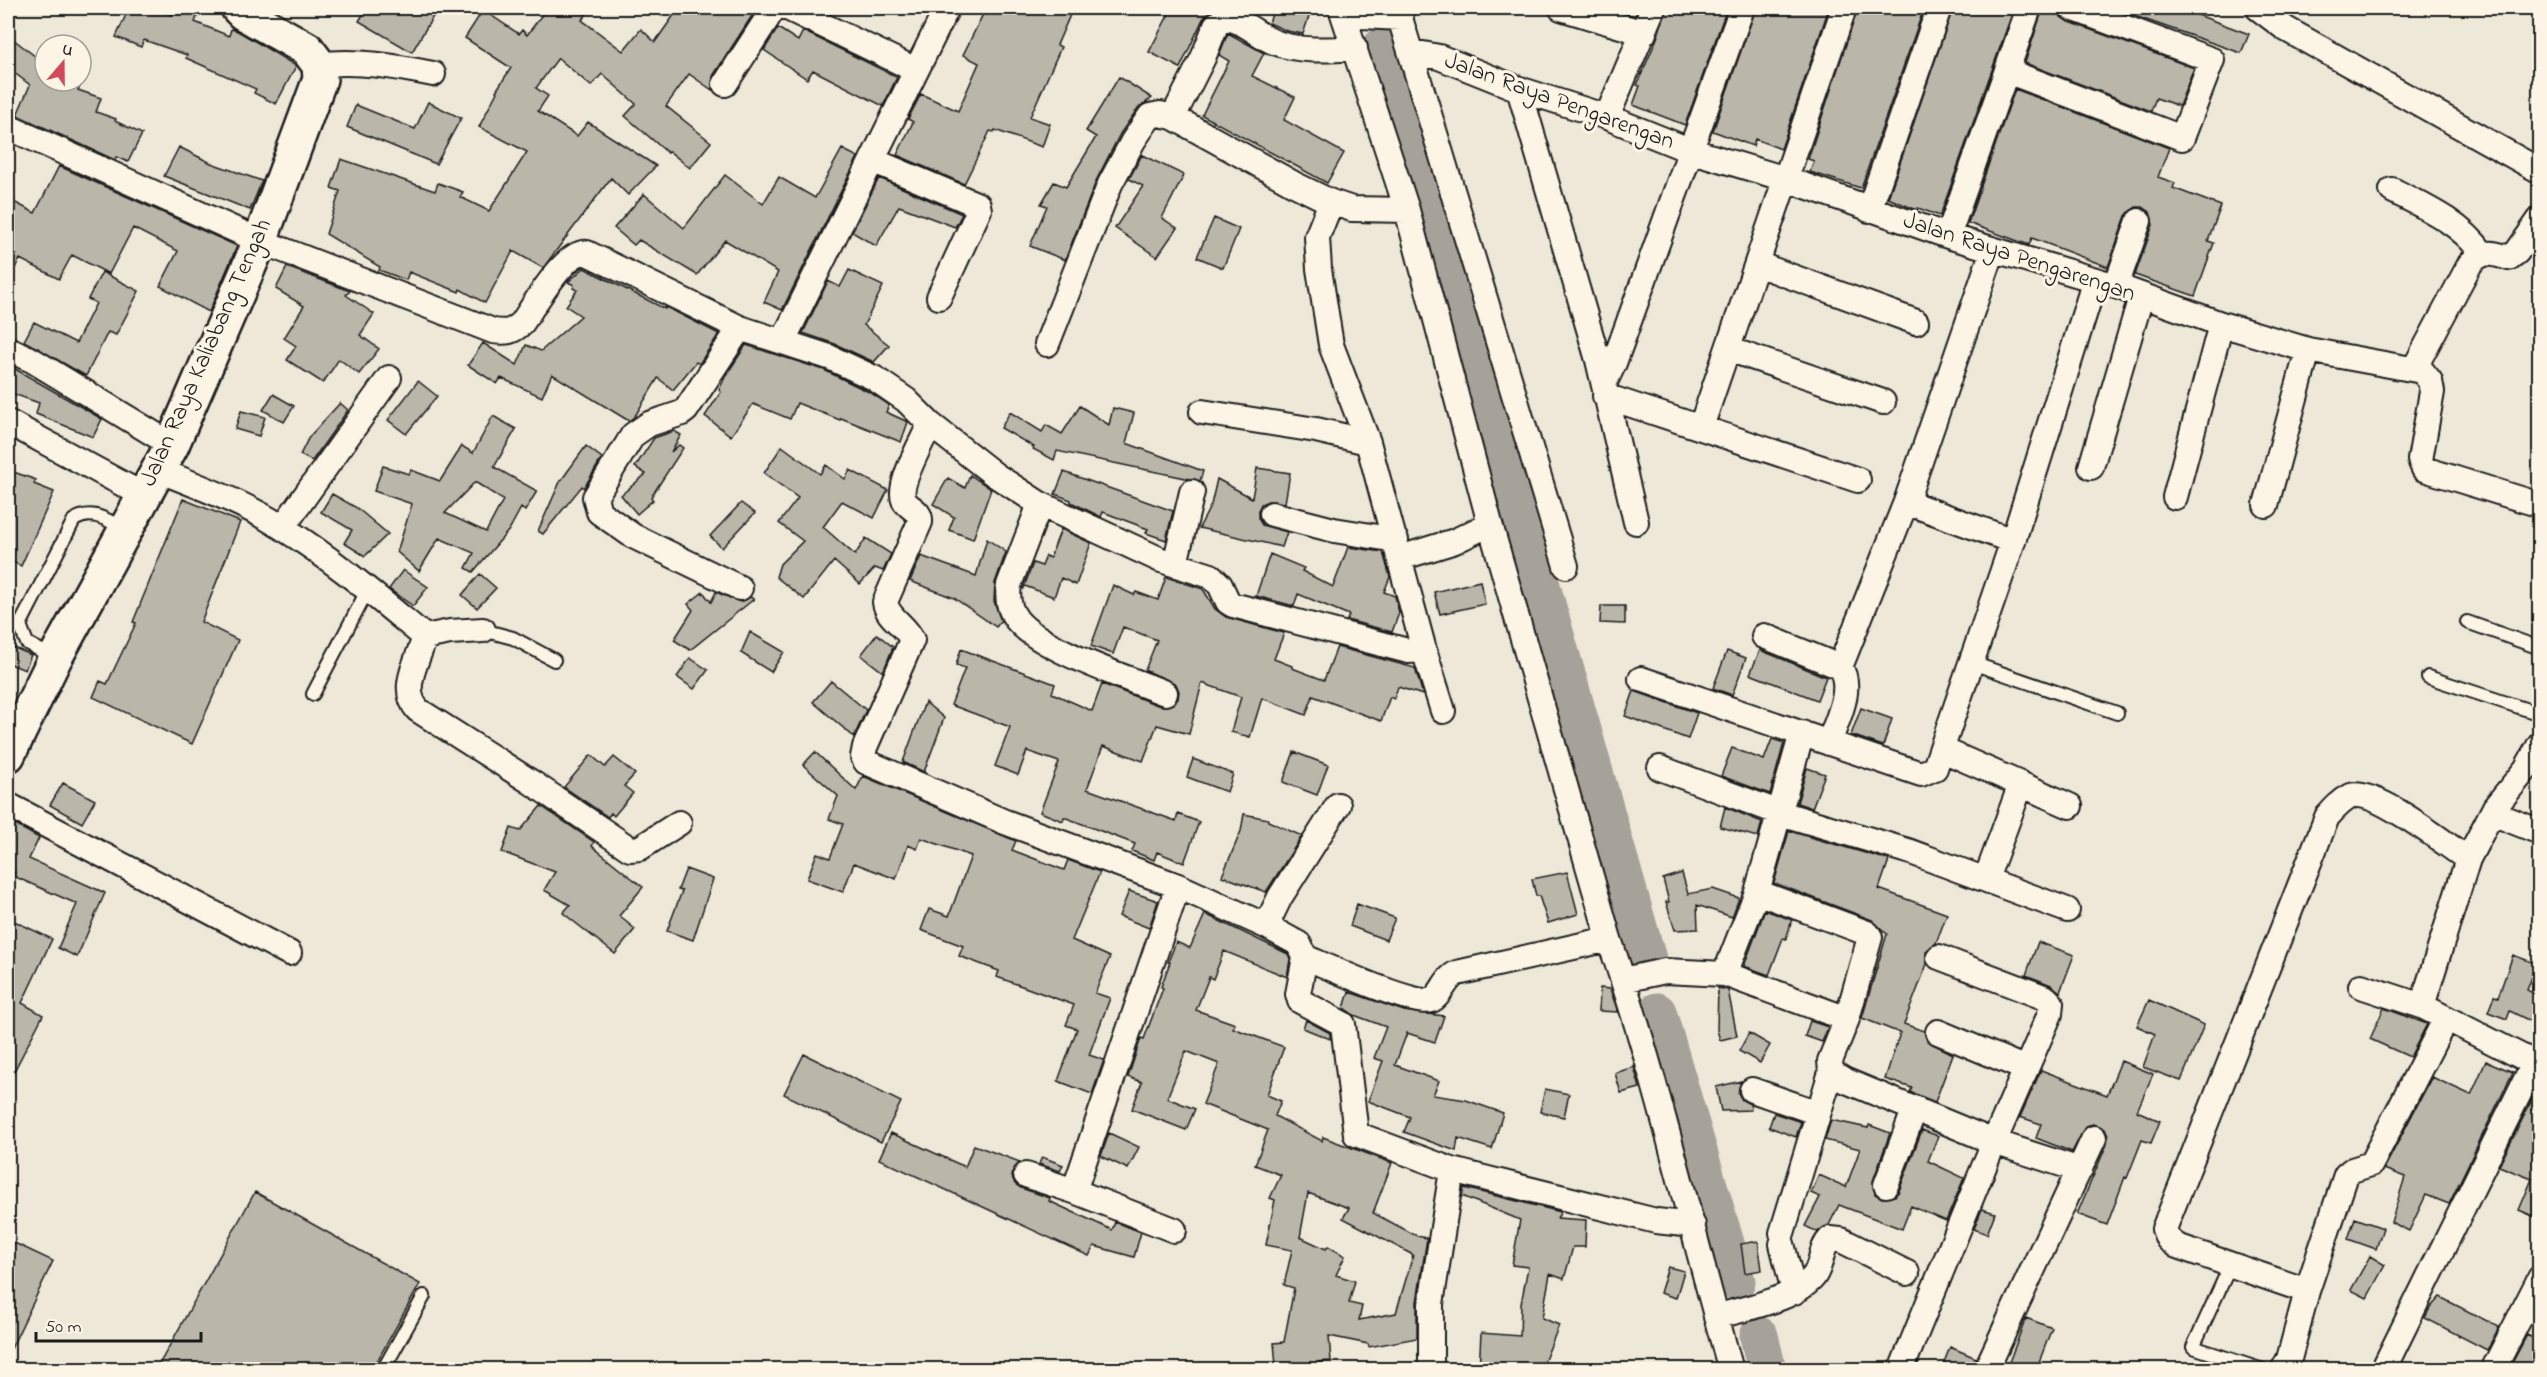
<svg xmlns="http://www.w3.org/2000/svg" width="2547" height="1377" font-family="'Indie Flower',sans-serif">
	<style>
		.lines { fill: none; stroke-linecap: round; stroke-linejoin: round }
		.river { stroke: #a7a299; stroke-width: 39 }
		.building { fill: #bab6aa; stroke: #1c1c1c; stroke-width: 1.5; fill-rule: evenodd }
		.service-casing { stroke: #1c1c1c; stroke-width: 16 }
		.minor-casing { stroke: #1c1c1c; stroke-width: 28 }
		.primary-casing { stroke: #1c1c1c; stroke-width: 38 }
		.service { stroke: #fcf5e5; stroke-width: 12 }
		.minor { stroke: #fcf5e5; stroke-width: 24 }
		.primary { stroke: #fcf5e5; stroke-width: 33 }
		.labels { text-anchor: middle; dominant-baseline: central; stroke-width: 6; stroke-linejoin: round; paint-order: stroke }
		.street-label { font-size: 24px; fill: #1c1c1c; stroke: #fcf5e5 }
	</style>
	<rect width="100%" height="100%" fill="#eee8d9"/>
	<filter id="ink" filterUnits="userSpaceOnUse"><feTurbulence type="fractalNoise" baseFrequency=".0167" numOctaves="2"/><feDisplacementMap in="SourceGraphic" scale="12" xChannelSelector="R" yChannelSelector="G"/><feConvolveMatrix kernelMatrix="1 2 1 2 8 2 1 2 1" color-interpolation-filters="sRGB"/></filter>
	<g filter="url(#ink)">
		<g class="lines">
			<path class="river" d="M1382 47 1498 435 1647 959
				M1657 1012 1736 1281
				M1759 1336 1767 1370"/>
		</g>
		<path class="building" d="M129 8H154L172 15 175 8H186L199 12 195 22 229 36 231 29 238 31 296 66 276 104 254 93 256 89 186 58 187 55 144 40 141 47 116 37Z
			M367 8H438L412 52 359 21Z
			M547 8H591L582 20 623 51 641 29 655 42 679 8H757L713 76 712 90 689 74 666 106 711 142 690 168 670 152 668 153 625 116 636 104 602 74 591 86 558 58 536 88 548 96 538 111 577 136 588 122 656 166 628 195 611 178 543 268 513 251 485 303 460 289 459 292 409 272 406 280 379 270 380 267 326 234 340 191 331 188 341 159 435 191 438 183 463 192 460 197 489 211 527 152 479 127 497 92 496 91 511 68 465 38 483 10 519 34 522 30 527 35Z
			M986 8H1073L1057 45 1061 47 1030 117 1050 124 1042 147 995 130 994 132 990 131 964 184 897 155 913 122 908 119 921 94 958 111 979 63 963 55Z
			M1172 8H1213L1203 19 1180 68 1149 52Z
			M1274 8H1312L1303 34 1287 31 1269 23Z
			M1667 8H1727L1685 125 1633 105 1640 86 1637 85 1657 38Z
			M1756 8H1829L1781 149 1755 139 1753 146 1713 131Z
			M1858 8H1924L1861 188 1810 172 1814 161 1808 159Z
			M1953 8H2014L1940 216 1918 208 1917 210 1888 198Z
			M2043 8H2058L2061 17 2067 21 2194 68 2179 106 2156 98 2151 111 2025 63Z
			M2112 8H2179L2249 34 2241 53Z
			M778 28 798 41 803 31 897 77 883 106 813 70 807 79 764 50Z
			M1228 33 1264 53 1252 76 1295 97 1284 120 1344 153 1327 183 1202 115 1229 61 1219 55Z
			M8 35 45 64V81H83L78 90 101 98 96 112 116 119 115 121 142 134 128 162 116 157 115 160 17 115 30 85 8 68Z
			M1119 77 1152 98 1138 108 1120 134 1097 179 1065 260 1030 246 1047 206 1041 204 1054 182 1066 187 1096 137 1086 131Z
			M2015 89 2169 148 2158 177 2175 183 2173 188 2221 206 2208 241 2214 243 2195 296 2135 275 2153 225 2150 212 2143 207H2136L2126 216 2108 267 2032 238 2029 245 1968 223Z
			M428 102 461 118 436 164 347 127 356 105 415 129Z
			M179 147 211 163 262 181 250 210 164 176Z
			M842 149 858 157 782 310 764 302 778 272 725 240 697 275 639 240 634 245 614 228 644 194 684 228 725 175 763 204 779 177 815 198Z
			M1142 155 1184 175 1162 218 1177 228 1157 257 1115 228 1143 186 1129 179Z
			M59 166 237 246 209 312 160 286 178 251 133 228 109 274 72 255 59 279 20 259 8 281V199L35 213Z
			M879 178 962 214 955 227 899 206 876 246 852 232Z
			M1214 218 1239 229 1223 268 1197 257Z
			M287 267 350 291 346 295 374 314 360 335 379 349 359 374 339 359 323 383 287 360 296 346 284 338 304 306 276 289Z
			M584 268 665 309 666 307 719 334 699 364 696 362 673 390 658 378 635 416 629 421 552 374 542 397 501 378 497 384 468 365 483 343 517 365 526 345 541 351 581 316 566 306 577 290 573 288 574 285 568 282Z
			M849 270 883 286 864 325 889 345 874 362 835 344 803 333 828 281 840 287Z
			M102 272 139 291 116 335 108 332 86 376 24 341 34 322 76 343 96 303 88 299Z
			M746 345 824 370 871 393 889 405 886 412 908 422 901 442 841 418 840 420 797 403 790 419 753 404 731 436 705 416 721 392 719 390 725 377Z
			M10 366 102 419 93 437 36 414 39 403 8 392V371Z
			M418 381 437 396 406 434 388 420Z
			M273 394 294 406 284 422 263 410Z
			M340 403 348 410 312 461 300 455 309 437Z
			M1080 406 1109 425 1113 408 1134 413 1126 443 1203 471 1200 481 1057 451 1054 460 1033 449 1034 447 1001 428 1010 412 1042 432 1046 425 1062 434Z
			M241 411 265 417 259 436 235 429Z
			M493 416 516 429 494 467 537 491 525 511 521 508 509 530 473 572 466 568 474 553 439 538 419 571 397 552 412 504 374 491 383 466 409 474 411 470 440 481 462 446 473 453ZM475 482 503 500 486 532 445 513Z
			M674 431 681 435 671 452 679 445 683 448 651 497 653 500 637 514 621 495 646 474 635 467 654 438Z
			M586 446 602 458 584 488 582 486 543 534 538 531 560 482Z
			M782 446 820 474 826 465 845 479 850 470 888 490 874 518 842 501 823 527 855 555 866 538 891 554 883 571 875 568 860 584 834 561 804 599 776 577 780 564 803 541 779 523 798 498 764 473Z
			M1257 468 1290 473 1285 503 1268 501 1261 504 1258 511V518L1262 525 1287 532 1282 547 1199 528 1211 505 1217 479 1252 498Z
			M8 470 36 480 34 484 54 492 21 566 8 560Z
			M1064 472 1173 511 1166 540 1146 533 1148 529 1103 512 1101 517 1071 502V500L1055 494Z
			M970 475 991 489 973 539 949 530 954 517 933 504 948 478 965 488Z
			M332 494 357 508 388 534 365 556 344 543 352 530 321 512Z
			M183 499 240 522 201 622 238 640 192 744 93 697 100 681 107 684 136 623 133 622Z
			M741 503 755 513 722 548 710 536Z
			M1061 529 1091 543 1076 585 1061 578 1054 597 1025 586 1023 590 1033 563 1042 566 1046 556 1050 558Z
			M987 539 1006 552 995 583 994 601 1001 621 996 627 954 598 910 581 921 556 976 576Z
			M1348 547 1383 552 1390 577 1384 592 1395 596 1399 613 1392 632 1347 620 1349 615 1298 594 1294 606 1256 596 1270 554 1304 568 1302 571 1333 587Z
			M403 570 428 587 413 606 389 589Z
			M480 574 496 588 477 608 462 595Z
			M1166 577 1203 589 1215 609 1226 617 1284 633 1274 659 1292 666V668L1324 680 1337 647 1415 668 1423 695 1398 687 1394 699 1390 697 1381 721 1313 696 1306 715 1262 698 1250 737 1231 732 1241 697 1202 683 1189 734 1157 725 1143 761 1103 746 1087 789 1176 821 1178 814 1199 822 1184 863 1157 852 1154 860 1132 851 1135 844 1064 817 1063 821 1040 812 1059 762 1027 751 1018 775 995 766 1010 727 951 705 965 668 956 665 961 649 1055 684 1052 693 1092 711 1102 684 1160 706 1173 704 1178 699 1179 691 1176 684 1145 670 1157 640 1123 627 1113 654 1091 646 1113 585 1134 595 1136 592 1158 600Z
			M1480 581 1485 604 1440 614 1434 592Z
			M703 592 711 602 716 592 740 602 750 597 754 599 690 650 674 640 693 610 688 604Z
			M1601 606H1625V624L1600 623Z
			M750 632 784 652 771 672 741 653Z
			M877 634 893 647 883 672 861 655Z
			M8 645 31 655 25 670 8 663Z
			M1760 650 1826 677 1817 700 1750 674Z
			M1727 651 1746 658 1732 695 1713 688Z
			M690 658 708 670 694 689 677 677Z
			M831 681 866 710 854 737 813 702Z
			M1634 691 1697 713 1688 739 1625 716Z
			M925 702 944 718 924 772 903 762Z
			M1861 708 1892 719 1883 746 1851 735Z
			M1772 739 1784 743 1770 794 1721 776 1732 748 1764 760Z
			M815 752 856 790 863 776 1016 841 1012 850 1064 870 1068 860 1100 872 1072 940 1110 957 1095 993 1110 998 1089 1055 1104 1060 1092 1094 1058 1081 1077 1029 1066 1025 1074 1005 997 977 999 971 959 956 963 946 921 930 929 909 949 916 971 856 921 838 917 849 908 845 896 879 854 863 843 892 807 879 817 853 830 858 843 824 829 819 838 796 803 765Z
			M1294 752 1328 765 1317 795 1283 782Z
			M591 755 605 767 614 757 635 774 624 786 633 793 614 816 611 813 608 817 564 787Z
			M1193 759 1233 774 1227 792 1187 777Z
			M1807 768 1825 774 1812 808 1797 803Z
			M63 783 95 800 82 823 50 805Z
			M541 806 594 842 592 846 643 887 619 916 635 929 615 954 563 913 570 905 544 890 555 872 502 852 511 828 520 831Z
			M1725 807 1762 822 1758 837 1720 827Z
			M1244 814 1268 819V821L1302 836 1266 892 1222 876 1241 831Z
			M12 823 39 838 29 859 105 893 77 957 58 948 77 904 13 876 15 872 8 868V832Z
			M1789 831 1889 860 1879 889 1947 914 1936 943 1926 951 1927 964 1904 1024 1924 1031 1927 1041 1953 1054 1935 1102 1910 1092 1912 1088 1885 1079 1900 1033 1862 1018 1887 934 1872 920 1774 883Z
			M686 869 713 879 693 940 667 931 682 891 678 890Z
			M1567 872 1578 914 1548 923 1539 896H1536L1532 879Z
			M1682 873 1688 894 1713 889 1739 898 1732 917 1697 905 1698 929 1675 930 1666 902H1669L1663 879Z
			M1129 891 1158 901 1149 928 1119 916Z
			M1357 904 1395 918 1386 940 1350 926Z
			M1765 910 1792 920 1786 939 1783 938 1769 975 1744 966Z
			M1205 914 1288 954 1290 959 1287 977 1224 951 1213 979 1209 977 1196 1010 1235 1024 1233 1028 1284 1047 1267 1095 1281 1101 1275 1116 1322 1141 1323 1137 1392 1163 1373 1213 1417 1236 1427 1238 1417 1302V1338L1369 1347 1368 1344 1329 1336 1331 1361 1319 1362 1320 1370H1285L1284 1365 1276 1366 1274 1343 1284 1342 1294 1288 1284 1285 1292 1250 1266 1245 1275 1200 1270 1198 1281 1175 1255 1165 1268 1130 1203 1104 1219 1064 1186 1051 1167 1098 1195 1109 1186 1130 1132 1109 1142 1082 1128 1077 1141 1038 1144 1039 1163 988 1161 987 1170 962H1168L1176 942 1190 948ZM1308 1193 1349 1208 1343 1218 1413 1255 1396 1313 1359 1320 1362 1306 1349 1303 1355 1281 1336 1275 1345 1256 1328 1246 1326 1249 1300 1237Z
			M8 918 52 939 22 1003 43 1015 8 1083Z
			M2038 942 2074 955 2060 992 2051 985 2026 975Z
			M2513 955 2537 964 2527 990 2540 997V1026L2510 1011 2507 1019 2488 1012 2494 996 2498 997Z
			M1600 988 1610 989 1618 1012 1599 1011Z
			M1718 988 1728 990 1737 1036 1720 1040 1717 1030Z
			M1349 992 1404 1011 1444 1016 1435 1042 1407 1033 1395 1065 1439 1081 1433 1095 1466 1100 1503 1113 1492 1149 1458 1138 1456 1151 1404 1132 1410 1117 1368 1101 1383 1061 1374 1058 1386 1027 1354 1015 1344 1008Z
			M2149 1000 2204 1025 2181 1081 2143 1067 2155 1034 2137 1026Z
			M2384 1008 2427 1024 2410 1057 2370 1039Z
			M1306 1020 1330 1033V1039L1303 1028Z
			M1810 1021 1828 1027 1822 1042 1805 1036Z
			M1749 1033 1770 1045 1760 1063 1739 1051Z
			M804 1054 901 1102 881 1142 784 1094Z
			M2121 1061 2153 1074 2137 1111 2160 1121 2151 1143 2142 1140 2127 1178 2125 1177 2107 1225 2077 1214 2107 1144 2108 1136 2105 1129 2093 1124 2086 1126 2072 1152 2036 1138 2041 1124 2020 1117 2041 1070 2107 1095Z
			M2486 1061 2513 1072 2449 1204 2426 1195 2409 1231 2391 1222 2405 1177 2384 1169 2432 1077 2471 1095Z
			M1634 1067 1640 1088 1621 1093 1615 1073Z
			M1741 1081 1738 1093 1742 1100 1750 1104 1751 1110 1721 1111 1716 1087Z
			M2540 1084V1219L2519 1210 2532 1179 2499 1166Z
			M1545 1089 1569 1094 1564 1117 1540 1112Z
			M1774 1113 1801 1122 1796 1137 1769 1127Z
			M1831 1120 1868 1128 1869 1125 1890 1133 1873 1181 1875 1194 1882 1198 1895 1196 1899 1191 1922 1130 1938 1136 1928 1161 1964 1178 1946 1221 1911 1206 1902 1229 1839 1205 1829 1225 1817 1232 1805 1226 1820 1197 1811 1193 1819 1175 1846 1187 1860 1149 1825 1140Z
			M891 1133 965 1167 974 1145 1020 1162 1013 1170 1012 1177 1015 1184 1021 1188 1050 1198 1049 1201 1112 1230 1115 1222 1141 1232 1134 1257 1094 1246 1089 1256 879 1159Z
			M1109 1133 1139 1147 1128 1169 1101 1156Z
			M1042 1157 1063 1165 1060 1171 1039 1164Z
			M1464 1188 1561 1212 1557 1218 1586 1220 1585 1247H1573L1564 1279 1550 1274 1542 1318 1559 1325 1541 1370H1479L1481 1333 1520 1336 1521 1304 1528 1267 1512 1265 1520 1220 1462 1196Z
			M255 1192 420 1284 372 1370H156Z
			M1982 1209 1995 1213 1987 1234 1974 1229Z
			M2355 1218 2383 1228 2376 1249 2348 1239Z
			M8 1240 53 1261 8 1355Z
			M1758 1241 1762 1270 1745 1273 1741 1244Z
			M2370 1256 2385 1265 2367 1298 2351 1290Z
			M1668 1267 1684 1271 1676 1298 1660 1293Z
			M2440 1297 2499 1327 2487 1350 2425 1318 2430 1308Z
			M2026 1318 2052 1328 2036 1370H2028L2009 1362Z
			M2527 1335 2540 1342V1351L2530 1370H2520L2511 1365Z
			M1950 1347 1976 1358 1972 1370H1941Z"/>
		<g class="lines">
			<defs>
				<path id="service" d="M2467 622 2540 648
					M483 630 513 638 554 660
					M54 658 27 643 20 625 74 520C93 508 108 521 125 529
					M1972 663 2117 713
					M2428 677 2540 714
					M313 694 368 589
					M2231 1264 2193 1347 2263 1370
					M383 1370 424 1296"/>
				<path id="minor" d="M787 8 916 70
					M1341 8 1407 210 1490 524 1609 939C1658 1080 1690 1226 1731 1370
					M1397 8 1566 566
					M1561 8 1644 33
					M2258 8 2286 29 2540 171
					M1345 18 1362 16 1401 18
					M1412 52 1439 57 1519 89 1607 117 1689 150 1786 179 1948 236 2116 286 2221 324 2308 350 2422 371 2430 381 2432 392 2420 460 2424 469 2540 505
					M319 65C354 59 398 67 433 74
					M2007 71 2182 138 2212 60 2072 8
					M725 84 774 8
					M1519 89 1598 360 1636 522
					M1173 117 1203 58 1216 25 1223 19C1241 17 1258 36 1274 42 1299 52 1329 50 1355 48
					M1607 117 1653 8
					M8 127 260 241 493 331C507 333 512 332 522 323 533 307 566 249 587 253L740 328 829 357 874 378 906 400 930 424 995 475 1040 504 1161 560 1211 576 1220 585 1228 602 1233 605 1408 651 1424 650 1368 442 1331 345 1319 269 1317 237 1331 202
					M872 160 978 205 979 210 939 297
					M2392 190C2425 207 2460 222 2482 253
					M1869 210 1939 8
					M1948 236 2029 8
					M1757 264 1916 322
					M2116 286 2139 221
					M783 341 947 8
					M1047 344 1110 184 1133 141 1150 116 1160 114 1173 117 1294 184 1331 202 1352 209 1407 210
					M8 349 32 360 172 445
					M1728 349 1883 402
					M2414 369 2470 264C2483 249 2492 253 2509 258L2517 252 2540 219
					M1604 384 1614 363 1742 8
					M1605 396 1858 480
					M1202 412 1316 430 1368 442
					M8 422 143 495
					M930 424C923 440 897 485 904 500 909 509 921 510 920 522L885 602C887 618 906 625 912 640L865 747 863 757 866 762 1005 822 1178 886 1266 926 1299 944 1305 957 1298 994 1300 1001 1343 1024 1356 1134 1452 1170 1431 1304V1370
					M1701 427 1844 8
					M2091 467 2141 297
					M158 470C200 487 245 503 283 528 333 559 379 599 425 637L450 632 483 630
					M2175 497 2221 324
					M1906 502 2013 541
					M1040 504 1009 585C1007 597 1009 610 1017 620 1040 649 1128 678 1165 693
					M2266 505 2308 350
					M1272 514 1334 530 1396 540
					M283 527 389 378
					M1400 558 1455 541 1490 524
					M1175 564 1192 492
					M740 588 633 536 599 512 595 497 633 435 649 424 682 413 686 410 740 328
					M1764 636 1840 667C1854 689 1837 719 1829 743
					M425 637C418 660 399 689 418 710L531 782 630 849 640 848 679 823
					M1424 650 1443 711
					M1840 667 1906 502 1993 250
					M1641 679 1921 774 1935 768 2013 541 2095 280
					M2540 744 2526 769 2495 807 2468 859 2422 1006 2540 1066
					M1943 750 2070 806
					M1660 768 1780 813 1911 852 2067 910
					M8 805 289 953
					M2492 813 2540 832
					M1986 879 2021 784
					M1757 892 1867 933 1870 937 1847 1019 1830 1061 1831 1072 1782 1233
					M1266 926 1280 897 1338 805
					M1305 957C1324 965 1417 1008 1432 1000 1443 994 1444 979 1457 973L1609 939
					M1725 974 1757 892 1802 733
					M1623 980 1665 971 1725 974 1847 1019
					M2361 986 2422 1006
					M1938 1032 2026 1069
					M1831 1072 1844 1080 1994 1142 2080 1170
					M1752 1090 1818 1113
					M1452 1170 1656 1221 1693 1225
					M1026 1175 1074 1191 1174 1230
					M1886 1185 1915 1108
					M1074 1191 1178 886
					M1782 1244 1794 1292
					M2307 1291 2177 1246 2168 1239 2164 1229 2327 817C2334 809 2341 801 2351 796 2375 788 2446 845 2468 859
					M1716 1317C1744 1308 1795 1300 1814 1276 1822 1265 1820 1249 1830 1239L1841 1240 1907 1273
					M1901 1370 1994 1142 2050 1014 2051 1003 2046 998 1939 957
					M1986 1370 2094 1138
					M2283 1370 2289 1359 2307 1291 2346 1175 2352 1170 2371 1164 2445 1020
					M2383 1370 2534 1063
					M2493 1370 2540 1278"/>
				<path id="primary" d="M8 755 55 658 172 445 260 241 320 79 319 65 307 49 243 13 238 8"/>
			</defs>
			<use href="#service" class="service-casing"/>
			<use href="#minor" class="minor-casing"/>
			<use href="#primary" class="primary-casing"/>
			<use href="#service" class="service"/>
			<use href="#minor" class="minor"/>
			<use href="#primary" class="primary"/>
		</g>
	</g>
	<g class="labels">
		<g class="street-label">
			<text transform="translate(1559 102) rotate(20)">Jalan Raya Pengarengan</text>
			<text transform="translate(2019 258) rotate(18)">Jalan Raya Pengarengan</text>
			<text transform="translate(207 353) rotate(-66)">Jalan Raya Kaliabang Tengah</text>
		</g>
	</g>
	<rect width="2547" height="1377" fill="none" stroke="#fcf5e5" stroke-width="30"/>
	<rect x="15" y="15" width="2517" height="1347" fill="none" stroke="#1c1c1c" stroke-width="2" filter="url(#ink)"/>
	<g transform="translate(63 63) rotate(20)"><circle r="28" fill="#fcf5e5" stroke="#a29e95" stroke-width="1.5"/>
	<path d="M0-4.5L10 22L0 15L-10 22Z" fill="#d1495b"/>
	<text y="-9" font-size="16" font-weight="bold" text-anchor="middle" fill="#1c1c1c">U</text>
	</g>
	<path d="M36 1332v9h165v-9" fill="none" stroke="#1c1c1c" stroke-width="3"/>
	<text x="45" y="1332" font-size="18" fill="#1c1c1c" stroke="#fcf5e5" stroke-width="4.5" paint-order="stroke">50 m</text>
</svg>
